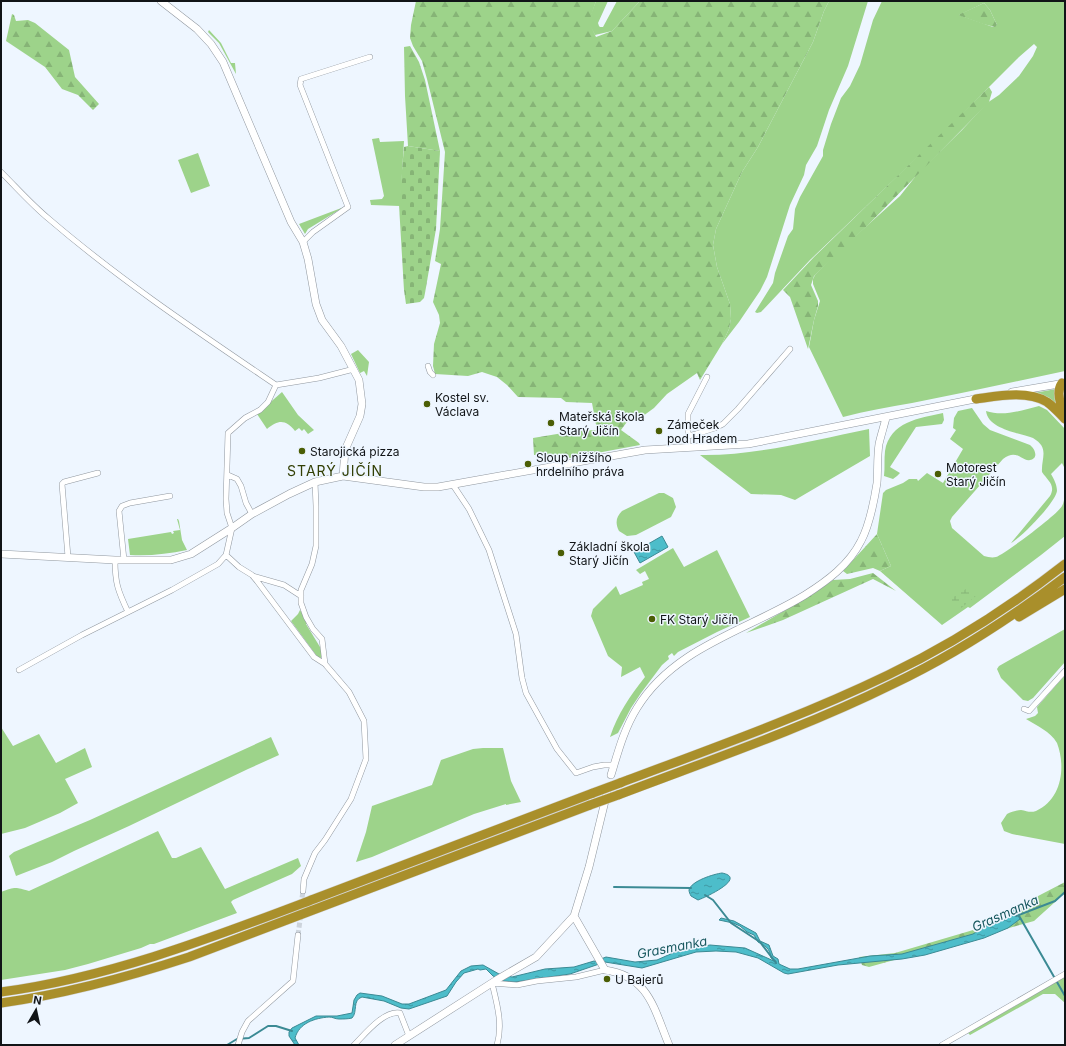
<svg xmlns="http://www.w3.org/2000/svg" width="1066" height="1046" font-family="Inter,sans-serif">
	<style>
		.green { fill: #9dd38a; fill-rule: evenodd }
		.forest { fill: url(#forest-firs) }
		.wetland { fill: url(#wetland-marsh) }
		.cemetery { fill: url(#cemetery-stones) }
		.water { fill: url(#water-ripples); stroke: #3b8a94 }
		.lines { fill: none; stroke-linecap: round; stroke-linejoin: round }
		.stream { stroke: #3b8a94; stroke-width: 2 }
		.street-tunnel { stroke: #cdd4dc; stroke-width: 5; stroke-dasharray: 5 2.5; stroke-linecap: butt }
		.street-casing { stroke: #90979f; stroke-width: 6 }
		.secondary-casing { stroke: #90979f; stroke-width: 8 }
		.highway-casing { stroke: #d4d5d5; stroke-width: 10 }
		.street { stroke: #fff; stroke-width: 5 }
		.secondary { stroke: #fff; stroke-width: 7 }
		.highway { stroke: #a98f2b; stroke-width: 9 }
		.highway-bridge-casing { stroke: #d4d5d5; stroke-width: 10; stroke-linecap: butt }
		.highway-bridge { stroke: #a98f2b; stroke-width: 9 }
		.poi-dot { fill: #4b5e05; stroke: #eef6ff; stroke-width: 1.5 }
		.labels { text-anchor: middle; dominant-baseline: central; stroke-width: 3; stroke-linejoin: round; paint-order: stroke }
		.poi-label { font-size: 12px; fill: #111417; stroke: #eef6ff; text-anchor: start }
		.water-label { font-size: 13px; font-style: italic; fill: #18585f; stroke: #eef6ff }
		.quarter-label { font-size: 14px; letter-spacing: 1px; fill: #323f05; stroke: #eef6ff }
	</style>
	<defs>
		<pattern id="forest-firs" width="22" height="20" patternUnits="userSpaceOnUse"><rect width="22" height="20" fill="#9dd38a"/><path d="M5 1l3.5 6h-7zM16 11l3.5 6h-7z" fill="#86b476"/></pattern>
		<pattern id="wetland-marsh" width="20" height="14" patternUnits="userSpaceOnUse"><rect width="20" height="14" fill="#9dd38a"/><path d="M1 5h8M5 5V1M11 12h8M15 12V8" fill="none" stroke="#86b476"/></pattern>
		<pattern id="cemetery-stones" width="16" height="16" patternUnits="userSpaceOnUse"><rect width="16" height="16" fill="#9dd38a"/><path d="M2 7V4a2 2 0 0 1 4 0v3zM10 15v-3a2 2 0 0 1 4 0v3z" fill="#86b476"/></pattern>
		<pattern id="water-ripples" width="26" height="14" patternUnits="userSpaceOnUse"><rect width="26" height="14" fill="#4dbdca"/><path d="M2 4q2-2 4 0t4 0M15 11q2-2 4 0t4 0" fill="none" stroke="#3f98a3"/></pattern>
	</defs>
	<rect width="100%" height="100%" fill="#eef6ff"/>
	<path class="green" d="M596 1H608L598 23 599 26 600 27H603L617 1H640L612 31 595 35 588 22Z
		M829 1H868L848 66 829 110 817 146 806 165 804 175 790 205 767 277 760 291 739 322 722 344 729 329 731 319 730 304 717 267 713 245 716 229 742 172 758 147 813 42 824 11Z
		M882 1H1065V371C1014 382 963 393 912 403 889 407 866 411 843 417L809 347 814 320 820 301 813 284V279L815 275 840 250 900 196 919 172 962 130 987 103 999 95 1019 76 1033 56 1037 47 1034 44 1019 57 947 129 810 260 761 312 757 313 755 312 773 283 775 273 788 236 793 229 795 209 800 197 823 156V150L831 124 841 98 850 86 860 65 873 20ZM984 3 990 10 997 25 993 27 959 15Z
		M209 30 221 43 231 63H235L236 74 219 43 208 32Z
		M379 138 380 142 404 141 400 206 371 205 370 200 382 199 384 196 372 139Z
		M198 153 210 186 191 193 178 160Z
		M344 207 308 229 305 234 299 224Z
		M358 350 369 362 367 376 364 371 360 373 351 354Z
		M1056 389 1061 409 1034 393Z
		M282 392 298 415 314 430 308 434 304 429 302 431 299 428 295 431C286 420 279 419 267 429L257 414Z
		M1039 406 1047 410 1065 429V469L1062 463 1051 474C1054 479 1057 485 1057 491 1055 503 1022 537 1011 543L1050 496C1056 485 1048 481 1042 472 1041 458 1050 448 1033 438 1019 433 988 429 986 411 1004 417 1022 410 1039 406Z
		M972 408 983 424 990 430 1030 445C1035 449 1039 458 1030 460 1022 462 1017 448 1003 459L952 517 950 521 952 528 984 556C988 557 992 558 996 557 1006 553 1057 515 1062 506 1064 503 1064 498 1065 494V536L1041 555 970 608 968 607 942 625 880 571 891 566 877 534 883 493 886 490 903 483 909 479H917L918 481 927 473 943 483 963 449 950 439 956 430 953 428 954 418 958 411Z
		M943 413 944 420 942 424 916 427 890 467 900 473 897 476 893 479 884 476C885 468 884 459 885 451 890 422 919 418 943 413Z
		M869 429 870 456 795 500 781 495 751 494 700 455C756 456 814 440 869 429Z
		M659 493H664L673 498 676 507 671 517 636 535 627 536 619 531C615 523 616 517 622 511Z
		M177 519H178L179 521 182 540 187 550C168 554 150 556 130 555L128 539 171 532 172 534 174 533 173 531 180 530Z
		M673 548 684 567 717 550 750 617 717 632 678 652 674 656 672 653 668 656 669 659 662 665 641 693 631 708 618 733 610 737C618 713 630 696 645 677L640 667 621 677 622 667 608 656 591 616 593 609 616 586 620 595 643 585 642 582 649 579 645 571 640 574 636 570Z
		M300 610 308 623 306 624 320 647 323 656 319 659 291 621 298 614Z
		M1065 629V662L1033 698 1028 701 1023 700 1001 678 997 669 999 666Z
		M1065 675V844L1012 834 1004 831 1001 823 1007 814C1011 812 1017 810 1021 810 1027 811 1030 813 1036 811 1062 799 1066 767 1057 743 1050 731 1037 726 1026 719L1035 716 1038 713 1037 707Z
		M1 727 13 746 39 734 56 763 85 748 92 767 65 779 78 803 60 813 25 828 1 834Z
		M271 737 279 755 248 769 129 826 74 851 52 862 16 876 9 856 14 852 90 820Z
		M483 748H503L511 781 521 802 506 805V804L474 814 372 857 356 862 366 832 372 806 432 785 441 760 473 749Z
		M158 831 172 858H176L201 847 225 889 298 858 301 866 292 874 233 900 231 902 237 913 154 944H150L141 948 88 964 65 970 1 980V892C15 887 15 887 29 891Z
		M1065 977V1003L1055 994H1043L970 1035 968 1033Z"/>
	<path class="forest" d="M416 1H596L589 22 596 37 612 31 640 1H829L824 11 813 42 758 147 742 172 716 229 713 245 717 267 730 304 731 319 729 329 722 344 700 380 697 373 667 394 654 408 643 416 635 411 621 430 639 443 640 445 570 458 558 455H534L533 438 575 431 597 430 592 403 566 402 561 398 518 397 507 385 497 377 482 372 468 376 435 374 433 366 434 344 440 323 439 315 433 302 441 264 435 261 440 229 445 152 427 79 422 61 413 46 410 38 411 25Z
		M984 3 990 10 997 25 995 27 983 24 958 15Z
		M12 14 14 15 16 21 28 20 35 23 69 50 75 77 99 104 93 110 78 95 62 89 45 67 6 41Z
		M410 46 419 62 425 80 440 151 408 146 405 96 404 47Z
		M989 87 992 92 989 102 869 224 814 276 811 285 818 301V306L814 320 808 349 790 297 783 290 814 257Z
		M877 534 891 566 880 571 873 568 847 574 843 571Z
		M873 573 896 591 873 579 783 620 746 633 813 594 833 580 850 579Z
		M1065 882V893L1034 921 869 967 862 965 859 957 895 953 980 928 994 919Z"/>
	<path class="wetland" d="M969 587H972L977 595 960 609 954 606 952 602V598Z"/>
	<path class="cemetery" d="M408 146 440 151 436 229 425 293 424 298 420 302 406 304 404 290 399 205 404 147Z"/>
	<path class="water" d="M662 536 668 547 640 563 634 552Z
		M722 873C748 878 704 898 698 900L691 896C690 894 689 892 689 890 691 881 714 874 722 873Z
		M1015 909 1020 919 1008 928 984 938 925 955 902 959 838 965 788 974 784 973 758 958 736 952 716 951 696 952 642 968 605 962 570 974 515 982 504 981 493 976 486 969 480 970 478 969 464 973 456 982 447 996 409 1009 401 1008 384 1001 362 997C352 1000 358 1012 352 1018 348 1019 343 1019 339 1019 335 1019 333 1017 329 1017 315 1018 299 1023 295 1038L299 1045H295L289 1036V1032L292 1028 316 1016H337L352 1013 354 1000 357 995 360 993 382 996 402 1004H409L446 990 461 971 471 966 483 965 499 974 512 977 545 969 574 967 594 961 598 962 601 959 606 957 635 962 657 960 675 952 710 945 745 948 776 962V961L771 958C770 948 765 946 758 942L754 935 747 932 740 926 733 923 719 920 721 918 734 921 756 933 760 941 769 945 773 956 778 959 779 964 790 969H798L870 956 902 954 973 934Z"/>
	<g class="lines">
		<path class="stream" d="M614 887 691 888
			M705 895 713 900 731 923 760 942 776 963
			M1018 914 1065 996
			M1016 916 1055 901 1065 892
			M227 1045 237 1039 249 1038 268 1026H276L292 1031"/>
		<path class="street-tunnel" d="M301 905 303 891
			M298 935 301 913"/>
		<defs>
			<path id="street" d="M1 172C17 188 32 205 49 219 120 280 198 332 276 385L319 378 354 369
				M303 242 313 232 348 207 300 85 301 79 370 57
				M428 366 430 372 433 375
				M688 436 696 434 715 428 723 424 738 409 790 349
				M688 447V414L707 377
				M228 475 237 479 241 486 246 503 252 514
				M315 482 316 506V546L312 564 301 590V603L306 617 313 629 322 639 325 664
				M453 485 469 509 489 550 516 634 522 678 526 693 557 749 576 773 593 767 604 765H614
				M226 555 239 567 252 575 257 581 314 657 325 664 349 692 364 721 366 759 351 799 325 840 315 853 304 879 303 891
				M68 557 62 484 64 482 98 473
				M115 560C115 583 118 591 128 612
				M124 560 119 511 122 506 130 503 170 496
				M253 576 284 585 301 596
				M19 670 82 635 172 590 218 564 226 555 232 528 227 513 226 499 228 433 245 418 260 410 268 402 276 385
				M1024 709 1029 711 1065 671
				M238 1045 242 1032 248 1021 293 981 298 935
				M354 1045C365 1034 384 1010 400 1013L409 1036
				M497 1045C503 1024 497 1004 492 983L517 985 537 981 576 977 605 970
				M942 1045 1065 974"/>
			<path id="secondary" d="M161 1 197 29 211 44 223 62 291 222 303 242 308 259 316 304 322 320 341 346 359 380 362 404 360 416 345 450 343 476
				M1012 392 1065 383
				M1 554 115 560H171L191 554 232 528 252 514 289 494 315 482 343 476 424 487H438L645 450 748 444 980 398
				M611 775C618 752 624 729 637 708 674 647 748 630 805 595 827 581 849 565 861 541 870 524 874 502 877 483 878 470 877 457 879 444 881 435 884 426 886 418
				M574 916 605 970C649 976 654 1009 669 1045
				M395 1045 498 979 536 957 574 916 589 867 607 793"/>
			<path id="highway" d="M1065 385 1062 383C1056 392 1060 404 1065 413
				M976 399C998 396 1027 390 1047 402 1054 407 1059 413 1065 419
				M1019 617 1065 589
				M620 783C710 749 801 717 888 675 951 645 1010 607 1065 564
				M618 795C710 760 804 728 893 684 954 655 1011 618 1065 577
				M1 992C111 977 211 938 314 899 407 864 500 829 593 793
				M1 1003C66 994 128 977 189 957L590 805"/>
		</defs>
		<use href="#street" class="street-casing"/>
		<use href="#secondary" class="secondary-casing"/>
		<use href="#highway" class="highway-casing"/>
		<use href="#street" class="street"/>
		<use href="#secondary" class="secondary"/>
		<use href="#highway" class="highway"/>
		<defs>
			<path id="highway-bridge" d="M593 793 620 783
				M590 805 618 795"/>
		</defs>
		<use href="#highway-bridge" class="highway-bridge-casing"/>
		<use href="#highway-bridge" class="highway-bridge"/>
	</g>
	<g class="poi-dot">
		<circle cx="427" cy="404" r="4"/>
		<circle cx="551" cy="423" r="4"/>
		<circle cx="659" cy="431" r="4"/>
		<circle cx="302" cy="451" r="4"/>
		<circle cx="528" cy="464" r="4"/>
		<circle cx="938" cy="474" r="4"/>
		<circle cx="561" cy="553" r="4"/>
		<circle cx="652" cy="619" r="4"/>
		<circle cx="607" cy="979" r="4"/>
	</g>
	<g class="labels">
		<g class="poi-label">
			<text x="435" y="397">Kostel sv.<tspan x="435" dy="14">Václava</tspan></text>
			<text x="559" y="416">Mateřská škola<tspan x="559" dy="14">Starý Jičín</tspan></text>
			<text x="667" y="424">Zámeček<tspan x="667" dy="14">pod Hradem</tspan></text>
			<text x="310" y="451">Starojická pizza</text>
			<text x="536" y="457">Sloup nižšího<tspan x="536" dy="14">hrdelního práva</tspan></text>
			<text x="946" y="467">Motorest<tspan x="946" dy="14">Starý Jičín</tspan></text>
			<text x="569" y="546">Základní škola<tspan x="569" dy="14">Starý Jičín</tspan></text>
			<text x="660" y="619">FK Starý Jičín</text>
			<text x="615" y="979">U Bajerů</text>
		</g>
		<g class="water-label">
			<text transform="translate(1005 913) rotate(-24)">Grasmanka</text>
			<text transform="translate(672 947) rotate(-11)">Grasmanka</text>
		</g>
		<g class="quarter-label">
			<text x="335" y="470">STARÝ JIČÍN</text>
		</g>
	</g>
	<rect width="1066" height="1046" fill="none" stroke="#111417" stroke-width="4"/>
	<g transform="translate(36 1010) rotate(9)" stroke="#eef6ff" stroke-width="3" paint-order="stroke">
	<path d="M0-3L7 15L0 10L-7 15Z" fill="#111417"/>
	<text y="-6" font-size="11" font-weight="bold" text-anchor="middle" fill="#111417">N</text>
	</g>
</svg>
